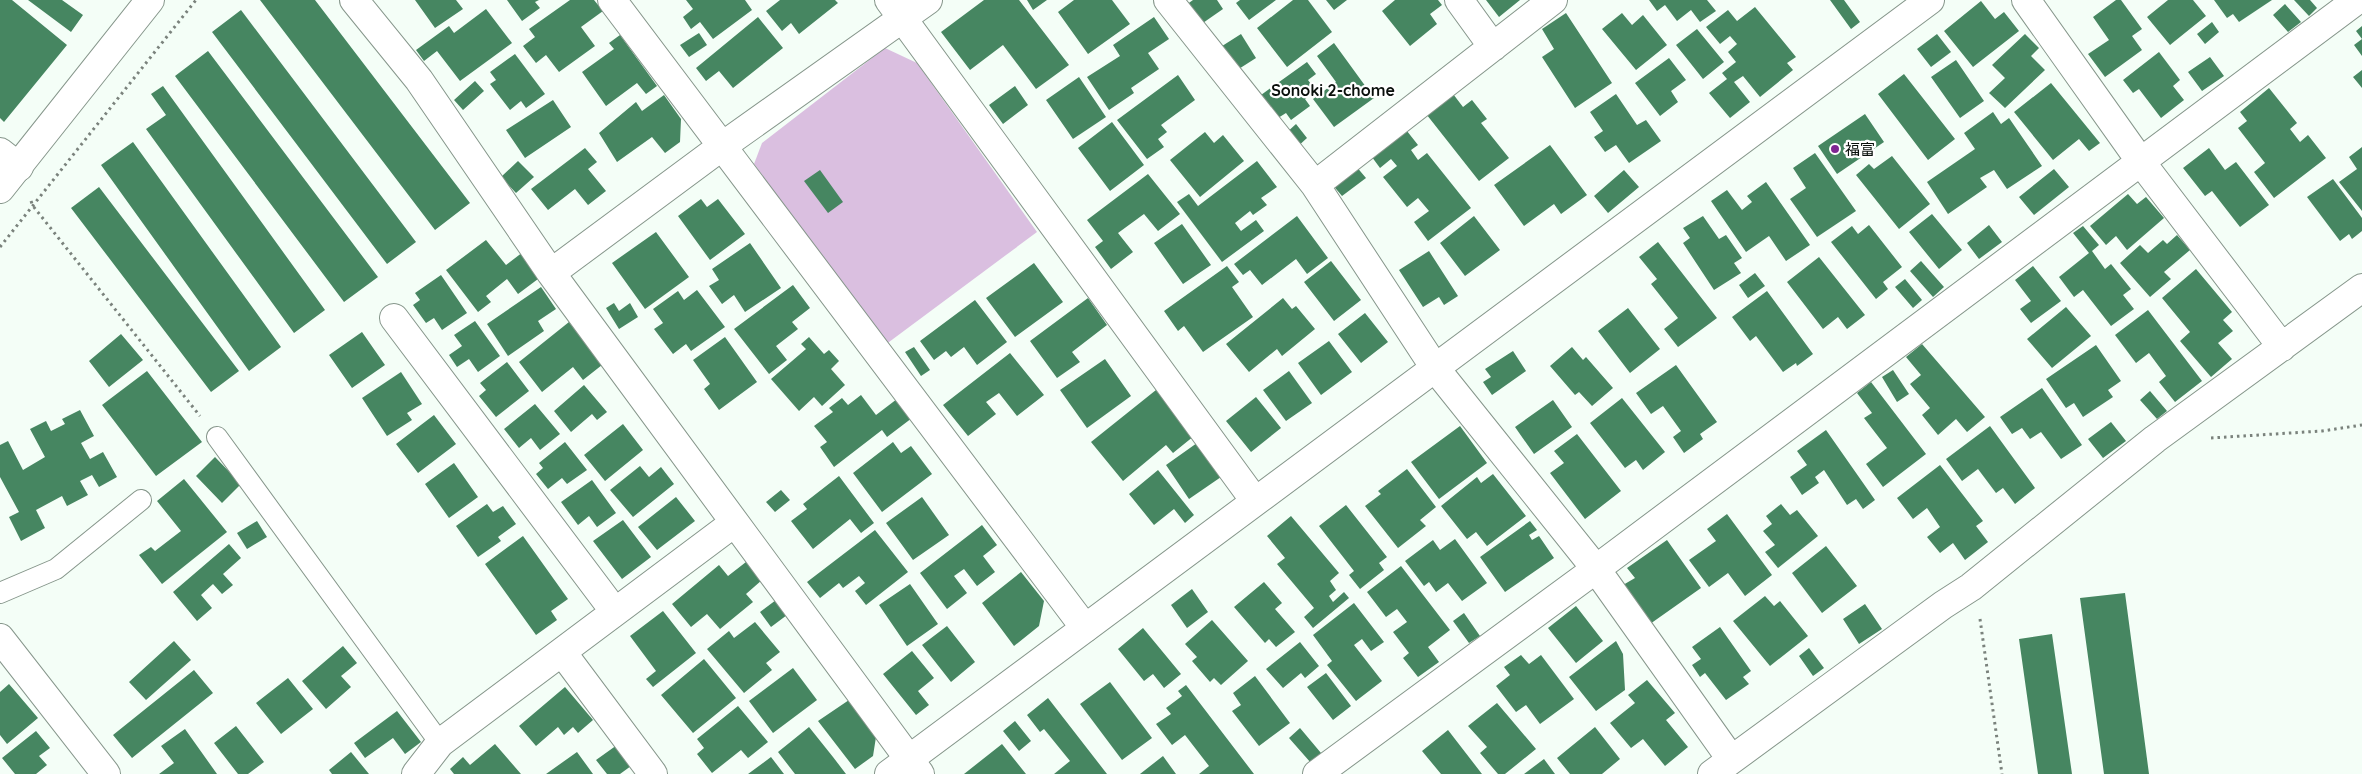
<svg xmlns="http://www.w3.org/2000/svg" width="2362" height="774" font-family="Quicksand,'Noto Sans JP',sans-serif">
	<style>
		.green { fill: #dabfe0 }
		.building { fill: #468661 }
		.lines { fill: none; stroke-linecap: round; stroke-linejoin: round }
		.lane-casing { stroke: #86968b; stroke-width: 22 }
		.street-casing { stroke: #86968b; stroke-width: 30 }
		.secondary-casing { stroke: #86968b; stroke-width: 30 }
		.path { stroke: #7a827c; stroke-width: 3; stroke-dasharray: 2.5 4; stroke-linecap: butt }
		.lane { stroke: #fff; stroke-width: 20 }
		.street { stroke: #fff; stroke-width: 28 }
		.secondary { stroke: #fff; stroke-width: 28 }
		.poi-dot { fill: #7f2592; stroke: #fff; stroke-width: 2 }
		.labels { text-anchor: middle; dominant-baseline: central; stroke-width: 4.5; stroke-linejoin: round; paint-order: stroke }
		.poi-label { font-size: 15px; fill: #090f0b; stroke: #fff; text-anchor: start }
		.neighbourhood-label { font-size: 16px; font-weight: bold; fill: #090f0b; stroke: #fff }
	</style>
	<rect width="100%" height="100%" fill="#f4fef7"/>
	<path class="green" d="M885 48 917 63 1037 232 885 345 754 164 762 143Z"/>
	<path class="building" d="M0 0H12L67 45 4 122 0 118Z
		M28 0H62L83 15 71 32Z
		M260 0H315L470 203 435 230Z
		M415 0H456L463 9 435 28Z
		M507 0H539L535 2 540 8 522 21Z
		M570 0H594L603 11 581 27 595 46 559 72 546 55 536 63 523 46 535 37 529 29Z
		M686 0H745L752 10 713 39 700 22 691 29 683 17 693 9Z
		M780 0H835L838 3 799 34 791 23 782 31 766 11Z
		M984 0H1019L1069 65 1036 89 1003 45 970 70 941 32Z
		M1027 0H1047L1033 10Z
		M1074 0H1112L1130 24 1088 54 1058 12Z
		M1193 0H1217L1223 9 1200 25 1186 5Z
		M1240 0H1276L1249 20 1236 3Z
		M1293 0H1308L1332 32 1287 67 1257 28Z
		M1326 0H1347L1334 10Z
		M1395 0H1438L1442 5 1430 14 1437 24 1410 46 1382 11Z
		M1486 0H1520L1499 17Z
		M1649 0H1707L1716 11 1700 22 1691 10 1677 21 1665 5 1657 11Z
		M1830 0H1844L1860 22 1851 29Z
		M2116 0H2121L2142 29 2132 36 2142 50 2105 77 2088 54 2109 40 2093 17Z
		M2168 0H2193L2206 16 2170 45 2147 17Z
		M2214 0H2272L2239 22 2233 14 2227 18Z
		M2294 0H2310L2317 8 2309 16Z
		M1981 1 1995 19 2004 12 2019 31 1973 67 1944 31Z
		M2285 4 2301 22 2288 32 2273 15Z
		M1755 7 1796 57 1787 63 1793 70 1760 97 1743 76 1734 82 1750 102 1730 118 1709 93 1727 79 1722 73 1736 62 1728 52 1737 44 1730 36 1720 44 1706 27 1728 10 1737 21Z
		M486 9 512 43 460 81 437 51 424 61 416 50 449 26 454 33Z
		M241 10 416 242 387 264 212 32Z
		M1566 13 1612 83 1575 108 1542 57 1554 49 1542 29Z
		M1622 13 1632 25 1643 15 1667 45 1636 70 1602 29Z
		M758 17 783 48 733 88 719 71 706 81 696 68Z
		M1154 17 1169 39 1148 53 1159 69 1131 88 1134 93 1109 110 1087 77 1120 56 1113 45Z
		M2212 22 2219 32 2205 44 2197 34Z
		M2362 26V56L2354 45 2362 39 2356 31Z
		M1697 29 1724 62 1703 79 1676 45Z
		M699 33 707 45 689 57 680 45Z
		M1241 34 1256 58 1234 72 1219 48Z
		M1937 34 1951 52 1931 67 1917 49Z
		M2025 34 2039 48 2031 56 2045 70 2005 108 1989 93 2005 78 1992 65Z
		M620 35 657 86 646 94 637 83 606 106 582 72 614 49 609 43Z
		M1334 43 1374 98 1334 127 1313 99 1336 82 1317 56Z
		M208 51 378 277 344 302 175 76Z
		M2159 52 2180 80 2173 86 2184 100 2161 118 2139 89 2133 93 2123 80Z
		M515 54 545 94 526 108 521 101 510 110 490 84 496 80 490 72Z
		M2210 57 2224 76 2202 91 2188 72Z
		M1669 58 1686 80 1671 91 1678 102 1660 116 1635 83Z
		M1956 60 1984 101 1960 118 1931 77Z
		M1307 62 1316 74 1308 80 1316 91 1305 99 1310 106 1291 120 1286 113 1278 118 1261 95Z
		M2362 70V88L2353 77Z
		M1904 74 1955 139 1928 160 1878 94Z
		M1178 75 1195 100 1161 125 1167 132 1158 139 1164 147 1147 159 1117 120Z
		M1079 77 1106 117 1073 139 1046 100Z
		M475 81 484 91 463 110 454 100Z
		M2051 83 2100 143 2089 151 2079 139 2053 160 2014 112Z
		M163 86 325 310 294 333 146 129 166 115 151 94Z
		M1015 86 1028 105 1003 124 989 105Z
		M2269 88 2297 123 2290 129 2300 142 2308 135 2326 158 2274 198 2254 172 2265 163 2238 128 2247 121 2240 112Z
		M1450 90 1463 107 1472 100 1487 119 1481 123 1509 158 1479 181 1423 110Z
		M1616 94 1637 125 1646 120 1661 141 1629 163 1616 145 1605 152 1594 137 1603 131 1590 112Z
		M664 95 681 119 680 142 665 153 652 137 617 162 599 133 636 102 642 111Z
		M553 100 571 127 525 158 506 130Z
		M1993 112 2001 124 2009 118 2042 166 2007 189 1994 170 1980 178 1987 187 1948 214 1927 182 1975 149 1964 133Z
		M1865 114 1884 142 1837 174 1818 146Z
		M1112 122 1144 165 1110 191 1078 148Z
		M1296 124 1307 138 1296 148 1285 134Z
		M1403 126 1418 145 1411 150 1418 160 1427 153 1471 208 1428 241 1414 222 1429 211 1418 198 1407 207 1383 177 1397 166 1391 159 1380 168 1369 153Z
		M1205 132 1214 143 1223 135 1244 161 1200 197 1170 160Z
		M133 142 281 347 249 371 101 165Z
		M1550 145 1587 195 1561 214 1554 204 1524 226 1494 185Z
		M2362 147V211L2339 182 2357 169 2349 157Z
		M585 148 597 162 588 169 606 191 588 205 575 189 548 210 531 189Z
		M2209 148 2225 170 2236 162 2269 205 2240 227 2212 191 2205 196 2183 168Z
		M1815 153 1856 211 1817 237 1790 199 1806 188 1793 168Z
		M1892 156 1930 204 1899 229 1856 175 1869 164 1874 169Z
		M518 161 534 177 516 193 501 177Z
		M1257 161 1277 187 1261 198 1267 205 1253 215 1250 211 1235 223 1241 231 1256 220 1264 231 1222 262 1177 202 1189 194 1198 206Z
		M1355 165 1366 178 1342 196 1331 183Z
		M2054 169 2069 187 2034 215 2019 197Z
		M820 170 843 202 828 213 804 181Z
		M1624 170 1639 187 1608 213 1594 196Z
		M1148 174 1180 214 1158 231 1144 214 1118 233 1133 252 1111 269 1095 247 1103 241 1087 220Z
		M2333 179 2362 218V231L2352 239 2349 234 2340 241 2307 197Z
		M1766 182 1810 245 1786 261 1769 236 1746 252 1711 201 1727 190 1742 210 1752 202 1747 196Z
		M99 187 239 371 211 392 71 208Z
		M2128 194 2137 204 2146 197 2164 218 2127 250 2116 236 2106 245 2090 226Z
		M701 199 707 207 718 199 745 234 710 260 678 216Z
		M1932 214 1962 250 1939 269 1909 232Z
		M1297 216 1328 258 1307 274 1296 259 1262 285 1250 270 1243 275 1234 264Z
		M1474 216 1500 250 1465 276 1440 243Z
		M1703 216 1719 239 1726 235 1742 258 1734 263 1741 273 1714 290 1683 243 1690 238 1683 228Z
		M1182 224 1211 265 1183 284 1154 243Z
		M1869 225 1902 267 1883 282 1888 289 1876 299 1831 242 1852 226 1858 234Z
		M1989 225 2002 242 1979 259 1967 243Z
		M2083 226 2099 245 2092 251 2105 269 2111 264 2131 289 2123 295 2134 309 2111 326 2083 290 2074 297 2059 277 2089 253 2073 233Z
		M656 232 689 277 645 309 612 263Z
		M2177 235 2190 250 2164 272 2171 279 2150 297 2120 263 2140 245 2148 253 2163 240 2167 244Z
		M486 240 506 265 523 252 542 276 518 294 507 279 486 296 491 302 478 312 446 270Z
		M1658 242 1717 318 1678 347 1664 329 1678 318 1651 284 1657 279 1639 257Z
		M750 243 781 288 745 312 734 295 722 304 709 286 719 280 712 269Z
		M1429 251 1458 296 1444 305 1439 297 1423 307 1399 270Z
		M1819 257 1865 315 1847 329 1838 317 1823 329 1787 282Z
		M1331 261 1361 300 1334 321 1304 282Z
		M1921 261 1944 287 1933 297 1910 271Z
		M1034 263 1063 302 1015 337 986 298Z
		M1227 266 1239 282 1232 287 1253 317 1203 352 1184 326 1178 331 1164 311Z
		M2033 266 2061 301 2031 323 2020 309 2031 301 2015 280Z
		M2196 269 2232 312 2223 320 2233 331 2218 343 2232 359 2211 377 2180 341 2190 332 2162 298Z
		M1755 273 1765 286 1748 298 1739 285Z
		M441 275 467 313 442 330 434 318 426 323 413 305 420 300 415 293Z
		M1905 279 1922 300 1913 308 1895 287Z
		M793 285 810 308 792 322 798 329 776 346 787 360 769 374 734 329Z
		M541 287 556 309 538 321 544 331 508 356 487 324Z
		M697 290 725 327 691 351 686 344 673 354 654 329 663 323 653 309 678 291 684 300Z
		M1767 291 1813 354 1797 366 1796 363 1783 372 1756 336 1750 341 1732 317Z
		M1088 298 1107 325 1072 352 1080 362 1057 378 1030 341Z
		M1283 298 1292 309 1296 306 1315 329 1282 356 1277 349 1249 372 1226 344Z
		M975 300 1007 342 977 365 964 347 951 357 946 351 934 360 920 341Z
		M614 303 619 311 630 303 638 317 619 329 606 308Z
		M2066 307 2091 336 2052 368 2027 339Z
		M1628 308 1660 349 1630 373 1598 331Z
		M2148 310 2202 381 2175 402 2159 382 2166 376 2149 353 2136 363 2115 335Z
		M1365 313 1388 342 1361 363 1338 334Z
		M475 321 500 356 478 372 469 359 457 367 449 355 462 346 454 335Z
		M569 322 602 365 583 380 573 367 542 392 519 362Z
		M362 332 385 365 352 388 329 355Z
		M121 334 143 360 109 387 89 361Z
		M725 337 757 382 719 410 704 389 710 384 693 360Z
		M809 337 824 354 829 350 839 361 831 369 845 385 822 406 814 397 799 411 771 379 806 349 801 344Z
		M1329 341 1352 372 1321 395 1298 363Z
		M1922 344 1985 417 1967 432 1956 419 1938 435 1922 415 1930 408 1910 384 1921 375 1906 357Z
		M2096 345 2121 381 2108 390 2113 397 2083 417 2074 403 2066 408 2046 379Z
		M914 347 930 370 921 376 905 352Z
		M1572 347 1583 360 1586 357 1613 388 1592 406 1579 392 1575 395 1550 366Z
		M1513 351 1526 371 1492 395 1483 382 1491 377 1485 369Z
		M1010 353 1044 395 1017 416 999 393 986 402 996 414 968 436 943 405Z
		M1105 359 1131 396 1087 428 1060 390Z
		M507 362 529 391 496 417 479 396 486 390 480 383Z
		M1676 365 1717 422 1700 434 1703 439 1684 453 1673 437 1681 431 1663 406 1651 414 1636 393Z
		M1893 370 1909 394 1897 402 1882 377Z
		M147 371 202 442 156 476 102 405Z
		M1289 371 1312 403 1286 421 1263 390Z
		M401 372 422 404 407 413 412 420 387 436 362 398Z
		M1871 382 1926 454 1883 487 1866 464 1887 448 1864 418 1872 413 1857 393Z
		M584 385 607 412 597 420 592 414 571 432 554 411Z
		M2042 388 2082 445 2061 459 2041 432 2030 439 2022 428 2012 434 2000 417Z
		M1156 390 1194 436 1173 453 1166 445 1123 481 1091 442Z
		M2150 391 2167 411 2157 419 2140 400Z
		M861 395 876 415 897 399 912 418 887 437 882 430 834 467 820 447 827 442 814 426 833 412 829 408 842 398 848 405Z
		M1256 397 1281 428 1251 452 1226 421Z
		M1622 398 1665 452 1643 470 1636 460 1625 468 1590 423Z
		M1553 400 1572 427 1534 454 1515 427Z
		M535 404 560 434 540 450 531 438 519 448 504 429Z
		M80 410 94 436 81 443 90 459 103 452 117 477 99 487 92 475 80 481 88 495 67 506 62 496 36 510 45 528 21 541 9 517 19 512 0 477V445L8 441 23 470 45 457 30 429 46 421 51 431 65 424 62 419Z
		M434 415 456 444 418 473 396 444Z
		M2111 422 2126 441 2103 458 2088 439Z
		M623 424 643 450 605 481 584 455Z
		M1460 426 1487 463 1439 499 1411 462Z
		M1990 426 2035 488 2015 504 2003 488 1996 493 1978 469 1962 481 1946 459Z
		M1826 430 1875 500 1863 509 1856 499 1847 505 1824 470 1815 477 1819 483 1802 495 1790 477 1807 465 1797 451Z
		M1577 434 1621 491 1585 519 1550 473 1564 463 1554 451Z
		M565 442 587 470 567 484 562 478 548 489 536 474 543 468 539 463Z
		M893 442 901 453 911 446 932 474 882 512 853 473Z
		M1197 443 1221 477 1189 499 1166 465Z
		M215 457 241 484 222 503 196 476Z
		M454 463 478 497 449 518 425 484Z
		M1940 465 1983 521 1976 526 1988 542 1965 560 1953 543 1940 553 1927 537 1940 527 1927 508 1913 519 1897 498Z
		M640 466 649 477 661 467 674 484 633 517 610 490Z
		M1407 469 1436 507 1420 520 1426 526 1398 548 1365 506 1381 494 1378 491Z
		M1158 470 1194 515 1185 523 1174 509 1154 525 1129 494Z
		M1493 474 1526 516 1487 546 1476 532 1467 539 1441 506 1477 477 1481 483Z
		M839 476 874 523 861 533 850 519 813 549 791 521 807 509 803 504Z
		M184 479 227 532 162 584 139 555 151 547 155 551 181 531 157 501Z
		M592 480 616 513 597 527 589 516 578 525 561 502Z
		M781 490 790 500 775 512 766 502Z
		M676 497 695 521 657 550 638 527Z
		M922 497 949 535 913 560 886 523Z
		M487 504 493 512 503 506 516 524 498 537 501 541 478 557 456 526Z
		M1781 504 1790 515 1797 510 1818 536 1778 568 1765 552 1775 545 1763 531 1772 524 1766 516Z
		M1346 505 1387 557 1379 563 1384 570 1360 589 1349 575 1354 571 1319 526Z
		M1727 514 1772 575 1745 596 1728 573 1709 587 1689 560 1716 541 1707 529Z
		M1291 516 1339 573 1330 581 1336 590 1329 596 1333 602 1344 592 1349 598 1313 628 1304 617 1314 608 1277 564 1285 558 1267 536Z
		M623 520 651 557 622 579 593 541Z
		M257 521 267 537 247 549 237 533Z
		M1530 521 1537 530 1529 535 1532 540 1539 536 1554 558 1505 592 1480 557Z
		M982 525 997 545 983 556 995 572 977 586 964 569 954 576 967 593 947 609 920 573Z
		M875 530 908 572 866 605 855 591 865 583 859 576 843 588 839 583 820 598 807 582Z
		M523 536 568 599 551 611 557 620 536 635 485 564Z
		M1455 539 1487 583 1462 601 1448 583 1436 592 1429 582 1424 586 1405 561 1433 540 1440 550Z
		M1667 540 1701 588 1650 624 1623 585 1635 578 1627 568Z
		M229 544 241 558 223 574 233 585 222 594 213 584 201 595 212 608 197 621 173 592Z
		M1826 546 1857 586 1822 613 1792 573Z
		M746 562 762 580 746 594 753 602 720 629 707 614 691 627 672 604 719 565 728 576Z
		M1401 566 1450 630 1428 647 1439 662 1418 677 1403 658 1409 653 1393 632 1407 622 1397 609 1386 617 1367 592Z
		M1021 572 1044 601 1039 626 1014 646 982 603Z
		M1264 582 1282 603 1275 609 1295 632 1276 647 1269 639 1265 643 1234 607Z
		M910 584 938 624 907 646 879 605Z
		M1192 589 1208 612 1187 628 1171 605Z
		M2125 593 2149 774H2104L2080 598Z
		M1765 596 1774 606 1780 601 1808 636 1770 666 1733 621Z
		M776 600 787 615 771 627 760 612Z
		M1354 603 1384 642 1371 651 1362 639 1354 645 1382 681 1356 701 1327 665 1332 661 1313 635Z
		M1865 604 1882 629 1859 644 1843 619Z
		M1576 606 1603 641 1576 663 1548 628Z
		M663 611 696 653 653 687 646 679 656 671 630 636Z
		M1464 613 1480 636 1469 643 1453 621Z
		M1212 620 1248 661 1221 685 1214 678 1210 682 1192 661 1197 657 1185 644Z
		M755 622 780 652 766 663 772 670 744 693 707 649 729 631 734 638Z
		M947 626 975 662 951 682 922 645Z
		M1720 627 1751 671 1743 677 1749 684 1726 700 1705 673 1700 677 1692 665 1701 659 1692 647Z
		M1143 628 1181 674 1164 688 1153 674 1144 681 1118 649Z
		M2052 634 2072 774H2038L2019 639Z
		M174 641 191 660 146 700 129 682Z
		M1616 641 1623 654 1625 690 1596 711 1569 677Z
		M1300 642 1319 666 1305 678 1301 673 1283 688 1266 669Z
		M343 646 357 663 341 676 351 687 326 709 302 681Z
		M1809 648 1824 668 1813 676 1799 656Z
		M912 651 934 678 918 691 929 705 916 715 883 674Z
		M1521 655 1529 664 1541 655 1574 699 1540 724 1526 705 1516 712 1496 686 1510 675 1504 667Z
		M704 659 736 698 693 733 661 695Z
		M793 668 817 700 773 733 749 701Z
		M194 670 213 693 132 758 113 735Z
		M1326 673 1351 706 1333 720 1307 687Z
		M1255 676 1290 723 1259 746 1232 711 1241 705 1233 693Z
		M288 678 313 709 281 734 256 703Z
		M1647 680 1675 713 1666 720 1688 747 1665 766 1643 739 1631 748 1610 723 1635 703 1628 695Z
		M1110 682 1152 738 1122 760 1080 704Z
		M9 684 38 718 7 744 0 735V692Z
		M1186 685 1254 774H1199L1209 766 1185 735 1172 745 1156 724 1171 714 1166 708 1182 696 1178 691Z
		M565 687 593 720 578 733 573 727 564 735 558 727 536 746 519 726Z
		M1048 698 1107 774H1054L1070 761 1044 729 1040 732 1027 715Z
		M849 700 876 737 873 756 855 769 818 721Z
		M1497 703 1536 749 1505 774H1498L1480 753 1487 747 1468 726Z
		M738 706 768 742 748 758 741 750 712 773 697 754 704 748 697 739Z
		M397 711 421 742 405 754 393 738 365 758 354 743Z
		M1015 721 1031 741 1019 751 1003 731Z
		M236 726 264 762 248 774H238L214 743Z
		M809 727 833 757 846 774H795L778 752Z
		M1595 727 1620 759 1602 774H1570L1557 758Z
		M1300 728 1321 753 1311 763 1289 738Z
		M185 729 217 774H159L174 763 161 746Z
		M1448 730 1482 774H1441L1422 751Z
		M36 731 50 748 39 756 47 765 36 774H15L2 758Z
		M495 744 521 774H454L450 769 463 757 470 765Z
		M1002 744 1026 774H964Z
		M617 745 631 766 620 774H607L596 760Z
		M351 752 369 774H332L329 770Z
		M577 752 593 774H546Z
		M1163 756 1176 774H1140Z
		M771 757 784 774H748Z
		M1544 759 1555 774H1524Z"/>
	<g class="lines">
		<defs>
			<path id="lane" d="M217 437 440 743
				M0 593 56 569 141 500"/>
			<path id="street" d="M354 0 419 80 551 273 920 774
				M612 0 1085 628
				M889 0 1255 501
				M1168 0 1315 185 1435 368 1596 569 1731 759
				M1459 0 1493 47
				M2026 0 2141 162 2282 347
				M0 152 19 167
				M1315 185 1553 0
				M551 273 721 147 928 0
				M394 318 615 612
				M0 638 106 774
				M562 652 653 774
				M416 774 440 743 734 523
				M1317 774 1596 569 2357 0
				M1712 774 1943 605 1971 587 2155 439 2362 288"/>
			<path id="secondary" d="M0 189 150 0
				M889 774 1930 0"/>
		</defs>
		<use href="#lane" class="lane-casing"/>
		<use href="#street" class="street-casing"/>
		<use href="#secondary" class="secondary-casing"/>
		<path class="path" d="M31 201 33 206 200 416
			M0 247 196 0
			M2211 438 2322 431 2362 425
			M1980 619 2002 774"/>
		<use href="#lane" class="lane"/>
		<use href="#street" class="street"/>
		<use href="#secondary" class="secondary"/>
	</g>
	<circle class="poi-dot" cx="1835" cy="149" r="5"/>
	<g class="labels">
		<g class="poi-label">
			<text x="1845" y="149">福富</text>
		</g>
		<g class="neighbourhood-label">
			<text x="1333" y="90">Sonoki 2-chome</text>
		</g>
	</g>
</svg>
